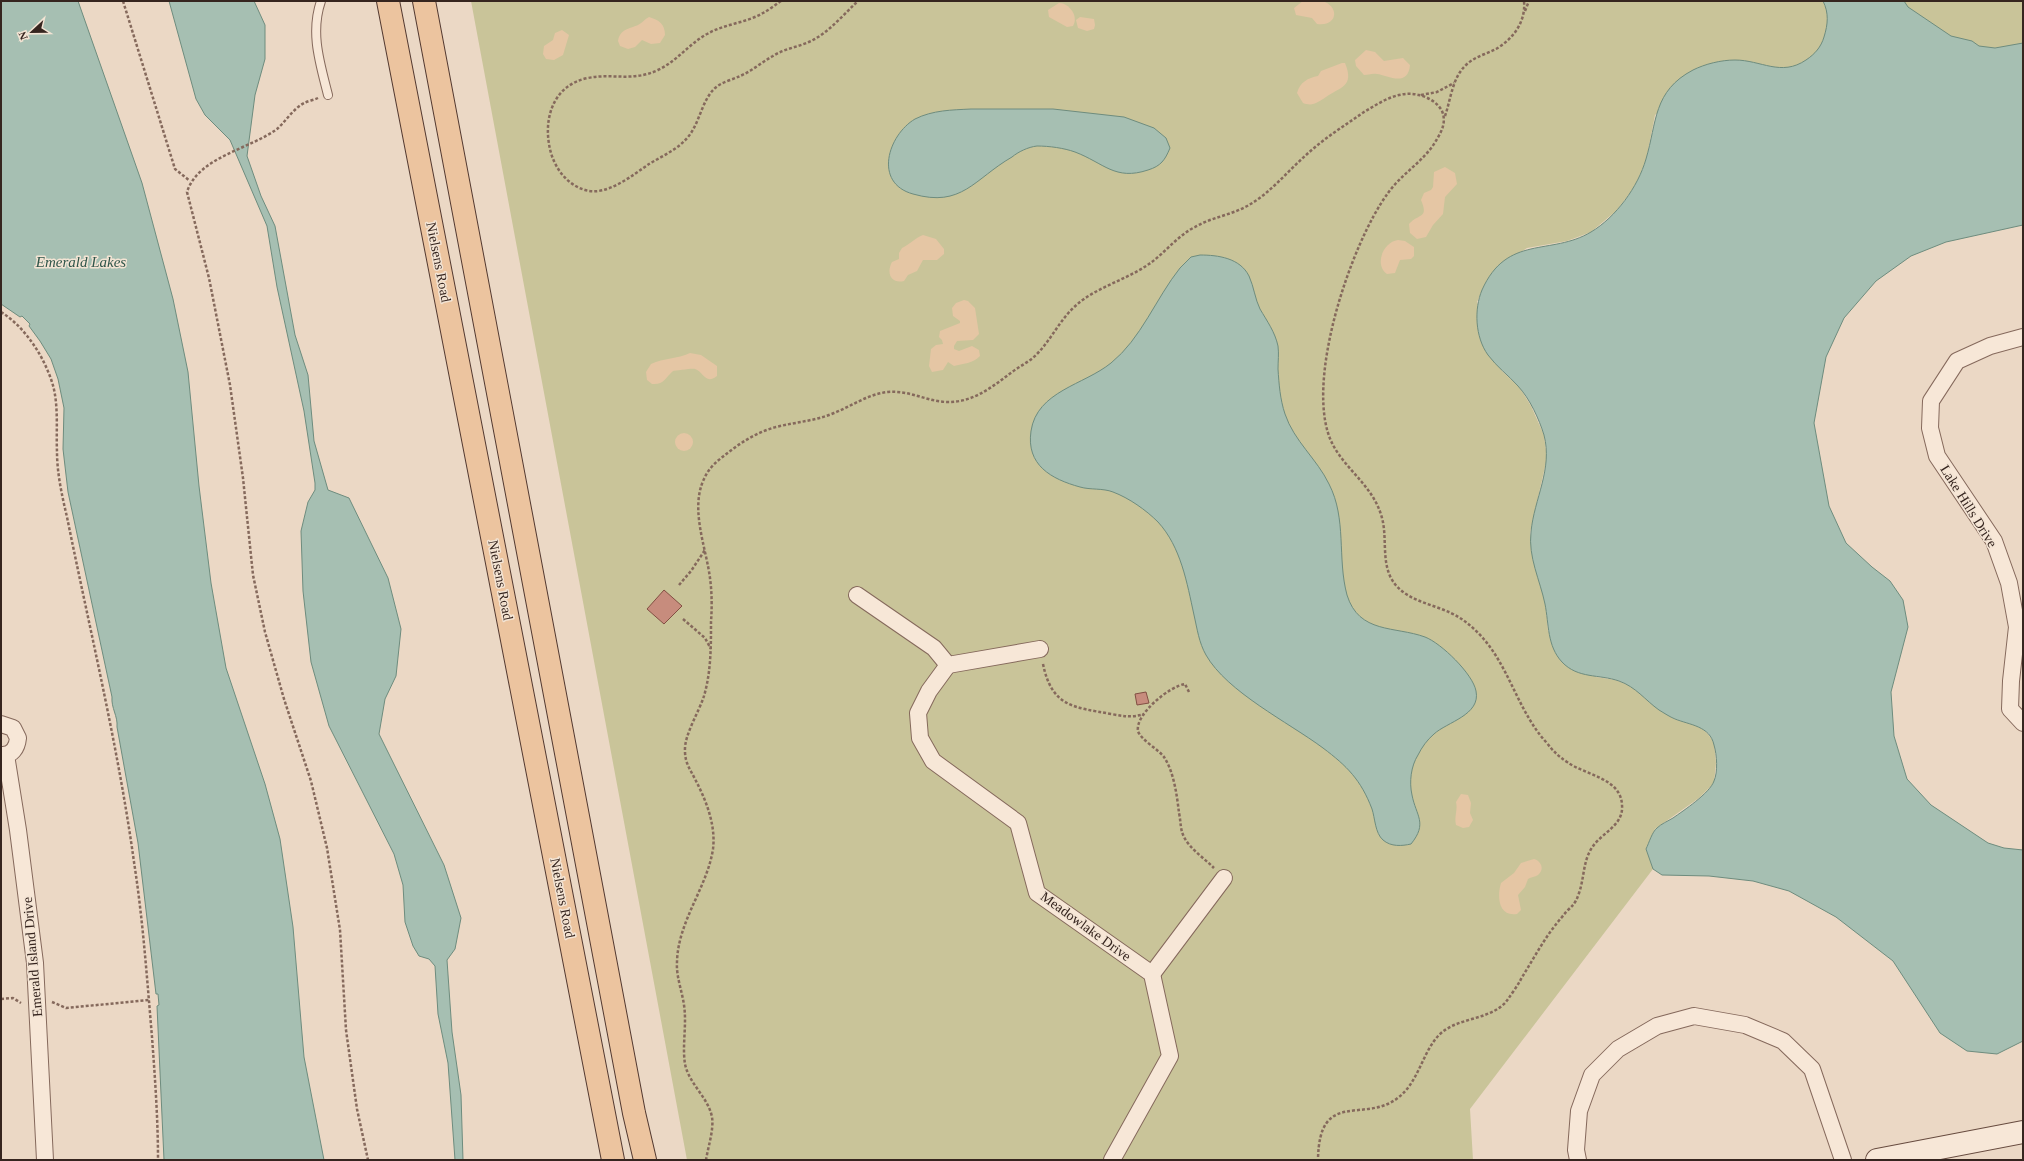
<svg xmlns="http://www.w3.org/2000/svg" width="2024" height="1161" viewBox="0 0 2024 1161" font-family="'Times New Roman',serif">
<style>
.green{fill:#c9c499}
.sand{fill:#e5c6a4}
.water{fill:#a6bfb2;stroke:#6e8c7e}
.building{fill:#c78c7d;stroke:#824f43}
.lines{fill:none;stroke-linecap:round;stroke-linejoin:round}
.lane-casing{stroke:#85695c;stroke-width:10}
.street-casing{stroke:#85695c;stroke-width:18}
.secondary-casing{stroke:#674b3f;stroke-width:24}
.primary-casing{stroke:#533930;stroke-width:24}
.path{stroke:#85695c;stroke-width:2.5;stroke-dasharray:3 2;stroke-linecap:butt}
.lane{stroke:#f7e7d7;stroke-width:8}
.street{stroke:#f7e7d7;stroke-width:16}
.secondary{stroke:#f7e7d7;stroke-width:22}
.primary{stroke:#ecc49f;stroke-width:22}
.labels{text-anchor:middle;stroke-width:3;stroke-linejoin:round;paint-order:stroke}
.street-label{font-size:14px;fill:#36251f;stroke:#f3e4d4}
.water-label{font-size:15px;font-style:italic;fill:#2f554a;stroke:#f3e4d4}
</style>
<rect width="100%" height="100%" fill="#ebd8c5"/>
<path class="green" d="M471,1H2023V43L2014,46L1784,69L1743,61H1720L1655,115L1646,161L1634,188L1616,211L1591,232L1567,241L1527,248L1502,264L1486,282L1477,302L1502,371L1520,388L1531,406L1544,435L1547,458L1530,533L1546,607L1548,631L1596,677L1616,680L1635,688L1657,708L1674,719L1699,726L1707,733L1714,742L1716,763L1714,783L1699,798L1655,829L1646,849L1653,869L1470,1109L1473,1160H687Z"/>
<g class="sand">
<path d="M1303,1C1308,1 1317,0 1322,1C1340,6 1338,27 1317,24L1312,18L1296,15L1294,8Z"/>
<path d="M1059,3C1069,3 1079,16 1073,26L1067,27L1049,17L1048,10Z"/>
<path d="M649,17C659,20 665,24 665,35L660,43L651,44L642,40L635,47L628,49L620,46L618,41C620,29 629,29 638,25C642,23 645,19 649,17Z"/>
<path d="M1080,17L1094,19L1095,25L1094,29L1087,31L1078,28L1076,20Z"/>
<path d="M562,30L569,35L563,55L554,60L546,59L543,54L544,46L553,40L555,33Z"/>
<path d="M1366,50L1375,52L1384,61L1403,58L1410,65C1408,88 1387,75 1377,74C1372,73 1368,75 1364,75L1356,66L1355,60Z"/>
<path d="M1342,63H1345C1355,87 1340,87 1326,97C1318,102 1313,107 1303,103L1297,93C1300,82 1308,78 1318,76L1321,71Z"/>
<path d="M1445,167L1455,173L1457,184L1445,197L1443,214L1433,225L1426,237L1417,239L1410,233L1409,224C1419,213 1429,219 1421,200L1424,193L1431,190L1433,187L1434,172Z"/>
<path d="M923,235L936,239L944,249V254L937,260H923L917,271L908,275L904,281C891,284 886,273 892,262L899,259V253L902,248C910,244 915,238 923,235Z"/>
<path d="M1398,240L1405,241L1414,247V256L1411,259L1400,260L1395,273L1387,274C1374,265 1383,242 1398,240Z"/>
<path d="M964,300L968,301L975,308L979,334L973,340L957,341L954,346V349L959,351L972,346L979,350L980,356C974,363 962,364 954,366L948,362L943,370L932,372L929,366L931,349L936,345L943,344L942,340L939,337L940,331L960,323V321L953,316L952,308L956,303Z"/>
<path d="M690,353L701,355L717,366V376C705,385 704,372 695,369C693,368 675,371 673,371C665,378 664,385 652,384L647,380L646,372L651,364C664,358 677,359 690,353Z"/>
<circle cx="684" cy="442" r="9"/>
<path d="M1461,794L1468,795L1471,803L1470,813L1473,820L1469,827L1463,828L1456,825C1454,816 1458,810 1456,802Z"/>
<path d="M1534,859C1541,861 1545,869 1538,875C1535,877 1531,877 1528,879L1525,887L1518,895L1521,910L1517,914C1498,917 1497,896 1501,883L1514,873L1521,863Z"/>
</g>
<g class="water">
<path d="M1,1H78L142,183L173,299L188,372L199,486L211,583L226,668L265,784L280,839L293,927L304,1057L324,1160H164L157,1006L159,1005L158,994H156L138,843L117,727C118,716 111,708 112,697L68,492L63,449L64,408L58,379L51,359L40,341L29,326L30,324L22,316L20,317L1,304Z"/>
<path d="M169,1H254L265,25V59L255,95L247,156L261,196L275,226L295,335L308,375L314,441L328,490L349,498L388,578L401,629L396,676L385,699L379,734L444,865L461,918L455,949L447,960L452,1032L461,1095L463,1160H455L448,1063L438,1014L435,966L429,959L419,956L413,946L405,922L403,885L394,854L329,726L311,662L303,591L301,531L308,502L315,490V483L304,411L277,287L267,226L230,140L205,115L196,99Z"/>
<path d="M1823,1H1904L1908,7L1951,36L1972,41L1979,46L1995,48L2023,43V225L1946,242L1911,256L1876,281L1844,318L1826,357L1814,423L1829,506L1846,543L1872,567L1890,581L1903,600L1908,627L1891,692L1894,736L1907,779L1931,805L1988,843L2004,848L2023,850V1041L1997,1054L1967,1051L1940,1033L1893,961L1836,917L1789,891L1753,881L1709,876L1662,875L1653,869L1646,849C1649,843 1652,832 1657,828C1661,824 1668,821 1673,818C1683,811 1710,793 1714,781C1718,772 1717,755 1714,745C1710,726 1690,725 1675,719C1670,717 1664,713 1659,710C1645,700 1636,687 1619,681C1599,674 1578,679 1562,662C1547,646 1549,624 1545,604C1540,580 1528,557 1531,532C1534,499 1553,469 1544,435C1539,419 1530,399 1518,386C1508,375 1497,367 1488,355C1475,337 1474,309 1482,290C1507,234 1551,256 1591,232C1616,217 1638,187 1646,159C1657,122 1653,91 1693,70C1705,64 1721,60 1735,60C1761,60 1781,77 1806,60C1815,54 1821,47 1824,37C1828,24 1829,13 1823,1Z"/>
<path d="M971,109H1053L1124,117L1154,128L1166,138L1170,148C1165,160 1161,166 1148,170C1115,181 1104,163 1075,152C1064,148 1049,146 1037,146C1028,147 1018,152 1012,157C974,179 962,208 913,194C873,183 888,135 915,119C933,110 952,110 971,109Z"/>
<path d="M1200,255C1218,255 1240,258 1249,276C1254,287 1255,299 1260,309C1267,321 1275,332 1278,346C1279,354 1278,361 1278,369C1279,384 1280,399 1285,414C1294,441 1317,459 1329,484C1347,519 1337,558 1347,595C1359,634 1395,626 1425,637C1441,643 1473,674 1476,691C1481,715 1447,722 1434,734C1427,740 1422,747 1418,755C1411,766 1409,782 1412,795C1416,816 1428,823 1411,844C1402,846 1391,847 1383,840C1375,833 1375,818 1372,809C1361,780 1347,766 1323,748C1288,722 1227,692 1206,655C1199,643 1197,628 1194,615C1187,583 1181,547 1158,522C1146,510 1129,498 1113,492C1103,488 1090,490 1080,487C1051,479 1026,465 1031,431C1037,391 1084,385 1111,363C1141,339 1156,298 1180,268L1191,257Z"/>
</g>
<g class="building">
<path d="M664,590L682,606L664,624L647,609Z"/>
<path d="M1146,692L1149,703L1137,705L1135,694Z"/>
</g>
<g class="lines">
<g class="lane-casing">
<path id="lane" d="M321,1C310,33 320,63 328,95"/>
</g>
<g class="street-casing">
<g id="street">
<path d="M2023,337L1990,346L1957,361L1931,401L1930,428L1937,456L1994,541L2009,583L2017,627L2011,681L2010,709L2023,723"/>
<path d="M857,595L934,648L948,665L1040,649"/>
<path d="M948,665L929,691L918,713L920,738L933,761L1018,823L1037,893L1152,974L1170,1056L1112,1160"/>
<path d="M1,724L13,728L18,738C17,748 12,756 1,755"/>
<path d="M6,755L18,830L35,963L45,1160"/>
<path d="M1152,974L1224,878"/>
<path d="M1578,1160L1576,1150L1579,1111L1592,1075L1618,1049L1657,1026L1694,1016L1745,1025L1783,1041L1812,1069L1843,1160"/>
</g>
</g>
<g class="secondary-casing">
<path id="secondary" d="M1877,1160L2023,1132"/>
</g>
<g class="primary-casing">
<g id="primary">
<path d="M388,1L613,1160"/>
<path d="M424,1L634,1113L645,1160"/>
</g>
</g>
<g class="path">
<path d="M123,1L175,169L190,181"/>
<path d="M781,1C775,5 769,10 763,13C746,23 724,24 707,34C689,44 677,61 658,70C633,82 613,73 588,78C552,85 542,121 551,153C556,170 568,185 585,190C606,197 633,175 649,164C664,155 681,148 691,133C700,119 703,100 714,89C721,82 732,80 740,76C752,71 762,62 773,56C785,48 800,47 813,40C830,31 844,14 858,1"/>
<path d="M1525,11L1529,1"/>
<path d="M1421,95L1437,92L1454,83"/>
<path d="M318,98C314,100 308,101 304,103C293,109 286,121 277,129C250,149 198,157 187,192L209,278L230,385L243,478L253,575L265,632L284,699L311,781L327,848L340,930L346,1030L357,1109L368,1160"/>
<path d="M1445,116C1451,99 1452,78 1466,65C1474,57 1486,54 1496,49C1513,39 1526,22 1524,1"/>
<path d="M1,312C25,327 43,355 52,382C59,404 56,429 57,452C57,473 62,496 67,517C90,631 118,746 134,862C143,920 147,979 152,1037C155,1078 158,1119 158,1160"/>
<path d="M679,585L691,571L705,550"/>
<path d="M683,619L705,638L711,649"/>
<path d="M1043,664C1052,707 1073,707 1111,714C1123,716 1132,718 1144,714"/>
<path d="M1189,692L1185,684C1170,686 1135,714 1138,731C1140,739 1159,750 1164,757C1174,772 1177,796 1179,813C1181,822 1180,829 1184,837C1190,849 1204,858 1214,868"/>
<path d="M1,999L13,998L21,1003"/>
<path d="M52,1002L66,1008L149,1000"/>
<path d="M706,1160C708,1147 714,1130 712,1117C708,1097 689,1084 685,1064C682,1045 687,1025 684,1005C682,991 676,976 677,962C678,921 707,888 713,849C716,825 706,800 695,779C690,769 685,763 685,751C684,735 699,712 704,696C711,672 711,647 711,622C712,608 712,593 710,578C706,547 689,507 705,477C709,468 717,461 725,455C740,443 757,432 776,427C796,422 815,421 834,413C852,406 868,394 888,392C909,390 926,401 946,402C973,403 992,387 1012,372C1020,366 1029,362 1036,355C1054,337 1061,315 1084,299C1104,285 1129,278 1149,264C1165,253 1177,236 1195,227C1212,217 1232,215 1249,205C1270,193 1287,172 1305,156C1323,139 1344,126 1364,112C1381,102 1398,90 1419,95C1428,97 1438,103 1442,111C1446,121 1443,129 1437,139C1425,161 1402,173 1388,193C1351,243 1302,387 1333,445C1347,471 1374,487 1382,518C1387,536 1382,558 1390,576C1401,600 1430,603 1451,613C1461,618 1468,623 1475,630C1508,660 1516,709 1546,742C1554,752 1557,755 1567,762C1585,775 1621,778 1622,805C1624,827 1599,833 1590,851C1583,864 1584,879 1579,893C1574,908 1571,905 1562,917C1546,935 1534,958 1521,979C1520,982 1507,1001 1505,1003C1487,1021 1457,1017 1439,1035C1422,1053 1419,1081 1399,1097C1365,1125 1319,1087 1318,1160"/>
</g>
<use href="#lane" class="lane"/>
<use href="#street" class="street"/>
<use href="#secondary" class="secondary"/>
<use href="#primary" class="primary"/>
</g>
<g class="labels">
<g class="street-label">
<text transform="translate(439 262) rotate(79)" y="5">Nielsens Road</text>
<text transform="translate(1969 506) rotate(58)" y="5">Lake Hills Drive</text>
<text transform="translate(501 580) rotate(79)" y="5">Nielsens Road</text>
<text transform="translate(563 898) rotate(79)" y="5">Nielsens Road</text>
<text transform="translate(1086 926) rotate(36)" y="5">Meadowlake Drive</text>
<text transform="translate(32 957) rotate(-95)" y="5">Emerald Island Drive</text>
</g>
<g class="water-label">
<text x="81" y="267">Emerald Lakes</text>
</g>
</g>
<rect width="2024" height="1161" fill="none" stroke="#36251f" stroke-width="4"/>
<g transform="translate(32 32) rotate(248)" stroke="#f3e4d4" stroke-width="3" paint-order="stroke">
<path d="M0-3L7 15L0 10L-7 15Z" fill="#36251f"/>
<text y="-6" font-size="11" font-weight="bold" text-anchor="middle" fill="#36251f">N</text>
</g>
</svg>
